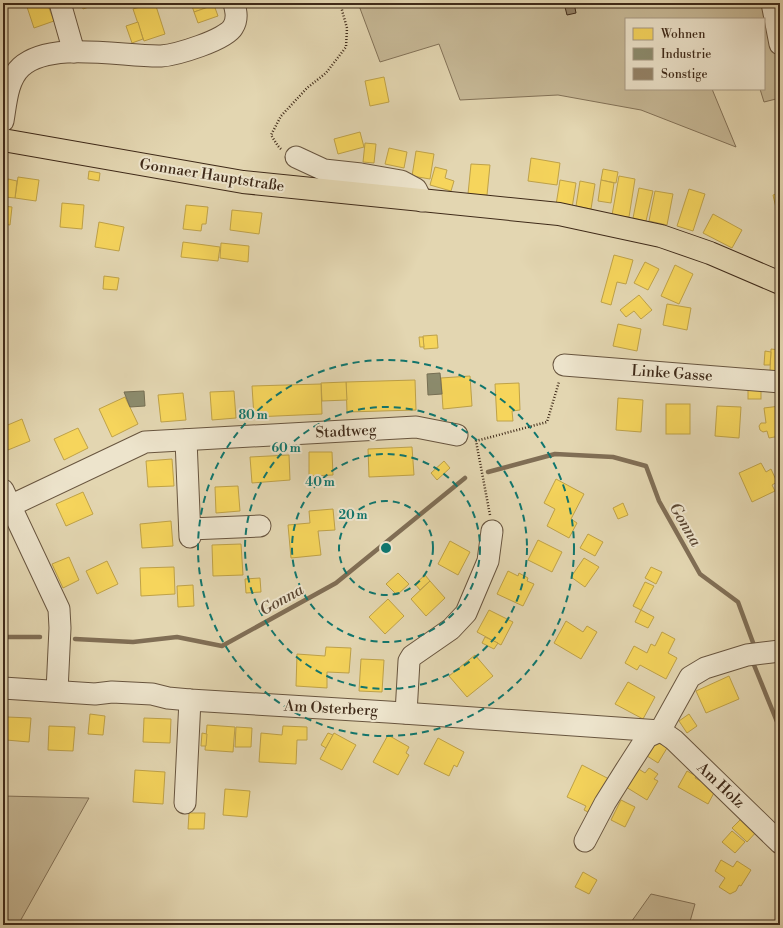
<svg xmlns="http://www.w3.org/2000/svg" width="783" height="928" viewBox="0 0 783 928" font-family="'Libre Bodoni',serif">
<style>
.green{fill:#c7b997;stroke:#837258}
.homes{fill:#f6d55c;stroke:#bfa248}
.industry{fill:#8c8c6e;stroke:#756f54}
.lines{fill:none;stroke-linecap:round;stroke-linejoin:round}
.stream{stroke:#806e55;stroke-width:4.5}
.building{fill:#948368;stroke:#3f2a19}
.minor-casing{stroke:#68553f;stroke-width:23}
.major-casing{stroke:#3f2a19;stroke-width:24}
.path{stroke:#3f2a19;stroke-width:2.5;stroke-dasharray:1 2;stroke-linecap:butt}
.minor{stroke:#ede4cc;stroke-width:21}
.major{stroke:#e3d6b1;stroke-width:22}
.ring{fill:none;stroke:#0f766e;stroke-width:2;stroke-dasharray:7 5}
.labels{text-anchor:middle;stroke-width:4;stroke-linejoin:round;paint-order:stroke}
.street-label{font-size:15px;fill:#3f2a19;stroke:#ede4cc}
.water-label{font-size:16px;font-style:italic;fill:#5a4632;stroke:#ede4cc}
.centre{fill:#0f766e;stroke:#ede4cc;stroke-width:2}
.ring-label{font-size:12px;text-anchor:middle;font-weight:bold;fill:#0f766e;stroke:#ede4cc;stroke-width:4;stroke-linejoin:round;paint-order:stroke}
</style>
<rect width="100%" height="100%" fill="#e3d6b1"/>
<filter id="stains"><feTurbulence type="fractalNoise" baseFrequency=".005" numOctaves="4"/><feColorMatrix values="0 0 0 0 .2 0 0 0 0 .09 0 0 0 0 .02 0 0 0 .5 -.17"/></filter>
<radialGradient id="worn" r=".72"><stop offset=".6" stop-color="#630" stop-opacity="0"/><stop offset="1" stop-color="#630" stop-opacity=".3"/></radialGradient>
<g class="green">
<path d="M358,3H766L780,70V98L764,102L760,89H764V19H626V89H712L736,147L641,110L558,95L460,100L439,44L380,62Z"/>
<path d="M3,796L89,798L18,925H3Z"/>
<path d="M651,894L695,904L689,925H629Z"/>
</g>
<g class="homes">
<path d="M28,3H47L54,21L34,28L26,4Z"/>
<path d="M81,3H100L83,9Z"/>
<path d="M153,3H155L165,34L144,41L133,9Z"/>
<path d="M191,3H221L194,12Z"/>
<path d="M214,5L218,16L198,23L194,12Z"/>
<path d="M138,22L143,39L132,43L126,26Z"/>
<path d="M384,77L389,102L370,106L365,81Z"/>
<path d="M360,132L364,147L338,154L334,139Z"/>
<path d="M365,143L376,144L374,163L363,162Z"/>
<path d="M389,148L407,152L404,168L385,164Z"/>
<path d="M416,151L434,154L430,179L412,176Z"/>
<path d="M531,158L560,163L557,185L528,181Z"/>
<path d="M471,164L490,165L487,195L468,194Z"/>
<path d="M435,167L447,170L445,178L454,181L451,191L430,185Z"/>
<path d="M603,169L618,172L616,183L601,180Z"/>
<path d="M89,171L100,173L99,181L88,179Z"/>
<path d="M619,176L635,179L629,217L612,215Z"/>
<path d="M18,177L39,180L36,201L15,198Z"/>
<path d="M8,179L17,181L15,198L5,197Z"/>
<path d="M560,180L576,183L572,208L556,205Z"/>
<path d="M601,180L614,183L611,203L598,201Z"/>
<path d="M580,181L595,184L591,209L576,206Z"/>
<path d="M639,188L653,191L646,221L633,218Z"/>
<path d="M689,189L705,194L693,231L677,226Z"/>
<path d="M655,191L673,194L667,225L649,221Z"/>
<path d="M780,193V207L776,208L773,195Z"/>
<path d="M62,203L84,205L82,229L60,227Z"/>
<path d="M186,205L208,207L206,224H202L201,231L183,229Z"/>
<path d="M3,206L12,207L10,225L3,224Z"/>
<path d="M232,210L262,213L259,234L230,230Z"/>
<path d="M713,214L742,230L732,248L703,233Z"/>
<path d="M99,222L124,227L119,251L95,247Z"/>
<path d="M183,242L220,247L218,261L181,257Z"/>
<path d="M221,243L249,246L248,262L220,258Z"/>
<path d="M614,255L633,260L626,284L617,282L611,305L601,302Z"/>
<path d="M645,262L659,269L648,290L634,283Z"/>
<path d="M675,265L693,274L679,304L661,296Z"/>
<path d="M104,276L119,278L117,290L103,289Z"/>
<path d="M639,295L652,310L641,319L634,311L626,317L620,310Z"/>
<path d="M667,304L691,308L687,330L663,325Z"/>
<path d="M618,324L641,329L637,351L613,346Z"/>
<path d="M437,335L438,348L424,349L423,336Z"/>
<path d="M419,337H423L424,347H420Z"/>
<path d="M771,349L780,350V372L770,371Z"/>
<path d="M765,351L771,352L770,365H764Z"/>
<path d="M470,376L472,406L443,409L441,378Z"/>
<path d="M415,380L416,410L347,412L346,382Z"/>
<path d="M346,382L347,400L322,401L321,383Z"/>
<path d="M519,383L520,410L512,411L513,421H497L495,384Z"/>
<path d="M321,384L322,414L254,417L252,386Z"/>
<rect x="748" y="386" width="13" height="13"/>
<path d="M234,391L236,418L212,420L210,392Z"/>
<path d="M183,393L186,420L161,422L158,395Z"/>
<path d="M125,397L138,424L112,437L99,409Z"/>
<path d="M618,398L643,400L641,432L616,430Z"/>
<rect x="666" y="404" width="24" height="30"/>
<path d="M717,406L741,407L739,438L715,436Z"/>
<path d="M780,406V436L769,438L767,431L763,432L760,430L759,426L761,423H766L764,408Z"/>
<path d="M22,419L30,441L8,450L3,437V427Z"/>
<path d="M78,428L88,448L64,460L54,439Z"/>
<path d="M412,447L414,475L369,477L368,449Z"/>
<path d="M309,452H332L333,475L309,476Z"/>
<path d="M289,455L290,480L252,483L250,457Z"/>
<path d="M172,459L174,486L148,487L146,461Z"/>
<path d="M444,461L450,468L437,480L431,473Z"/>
<path d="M761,463L766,472L771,469L777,482L772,485L775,491L752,502L739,473Z"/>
<path d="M556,479L584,494L571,519L577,523L569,538L547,526L555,509L544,503Z"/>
<path d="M238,486L240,511L216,513L215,487Z"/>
<path d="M83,492L93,514L66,526L56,504Z"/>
<path d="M623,503L628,515L618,519L613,508Z"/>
<path d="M333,509L335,530L318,531L321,555L291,558L288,525L310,523L309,511Z"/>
<path d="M171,521L173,546L142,548L140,524Z"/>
<path d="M588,534L603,542L595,556L580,548Z"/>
<path d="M538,540L562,552L552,572L528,560Z"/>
<path d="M450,541L470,552L458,575L438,564Z"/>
<path d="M241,544L243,575L213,576L212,545Z"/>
<path d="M69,557L79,580L63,588L52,564Z"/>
<path d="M584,558L599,567L585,587L571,577Z"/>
<path d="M107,561L118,584L97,594L86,571Z"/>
<path d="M174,567L175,594L141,596L140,568Z"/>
<path d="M651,567L662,572L656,584L645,578Z"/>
<path d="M508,571L518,576L519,573L528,578L527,581L534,584L523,606L497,594Z"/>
<path d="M398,573L409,584L397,595L386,584Z"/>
<path d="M425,575L430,581L420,590L415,584Z"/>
<path d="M260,578L261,592L246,593L245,579Z"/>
<path d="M430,581L445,598L426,616L411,599Z"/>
<path d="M645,582L654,586L641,610L633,606Z"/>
<path d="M193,585L194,606L178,607L177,586Z"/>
<path d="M388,599L404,616L385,634L369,617Z"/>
<path d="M489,610L513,622L501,645L477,632Z"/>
<path d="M641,610L654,617L648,628L635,622Z"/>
<path d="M566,621L583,632L587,626L597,632L581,659L554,643Z"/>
<path d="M662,632L675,639L668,653L677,658L666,679L640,665L637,670L625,663L634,646L647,653L651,644L655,646Z"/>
<path d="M485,637L498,643L494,649L482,643Z"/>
<path d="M326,647L351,648L349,673L327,672V688L296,686L297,654L325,656Z"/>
<path d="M475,655L493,676L467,697L449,676Z"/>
<path d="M361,659L384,660L382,692L359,691Z"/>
<path d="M729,676L739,699L706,713L696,691Z"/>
<path d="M628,682L655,697L643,719L615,704Z"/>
<path d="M90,714L105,716L103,735L88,734Z"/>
<path d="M689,714L697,726L687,733L679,721Z"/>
<path d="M7,717L31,718L29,742L6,740Z"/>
<path d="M144,718L171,719L170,743L143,742Z"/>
<path d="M207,725L235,727L233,752L205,750Z"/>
<path d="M49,726L75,727L73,751L48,750Z"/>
<path d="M283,726L307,727V740H297L296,764L259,762L261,733L282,735Z"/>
<path d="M236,727L252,728L251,747H235Z"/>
<path d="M202,733L207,734L206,746H201Z"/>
<path d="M328,733L333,735L326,748L321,745Z"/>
<path d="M334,733L356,745L342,770L320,759Z"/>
<path d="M388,735L409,747L406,753L409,755L398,775L373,762Z"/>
<path d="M438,738L464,752L457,767L454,765L449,776L424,764Z"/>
<path d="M654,739L667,748L658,763L644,754Z"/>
<path d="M582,765L609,779L592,814L584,810L586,806L567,797Z"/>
<path d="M637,768L645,773L649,768L658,774L654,779L658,781L647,800L626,787Z"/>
<path d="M135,770L165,772L163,804L133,802Z"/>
<path d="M687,771L696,776L695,778L716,789L708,804L678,787Z"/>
<path d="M225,789L250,791L247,817L223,815Z"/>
<path d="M621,800L635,807L625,827L611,820Z"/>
<path d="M189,813H205L204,829H188Z"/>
<path d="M745,815L759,829L747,842L732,828Z"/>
<path d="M732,831L745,842L735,853L722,842Z"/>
<path d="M721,860L733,867L737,861L751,870L741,886L739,885L736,891L730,894L719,887L725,878L715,871Z"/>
<path d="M583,872L597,880L589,894L575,887Z"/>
<path d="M780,906V915L776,909Z"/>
</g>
<g class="industry">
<path d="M440,373L442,394L428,395L427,374Z"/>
<path d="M144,391L145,406L130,407L124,392Z"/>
</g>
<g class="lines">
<g class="stream">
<path d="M488,472L555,454L613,457L646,466L659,501L700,574L738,602L755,648"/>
<path d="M3,637H40"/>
<path d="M75,639L133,642L177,637L222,646L336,583L465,478"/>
<path d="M755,659L754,665L780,729"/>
</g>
</g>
<path class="building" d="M564,3H574L576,13L567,15Z"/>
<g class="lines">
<g class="minor-casing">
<g id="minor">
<path d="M60,3L74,52"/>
<path d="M772,3L780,44"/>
<path d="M3,121C6,104 7,80 21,67C51,40 123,57 161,56C176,55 226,40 233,27C238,19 236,11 234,3"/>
<path d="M296,157L324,170L361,174L401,181L416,189L422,201"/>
<path d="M564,365L780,382"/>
<path d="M186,440L190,537"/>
<path d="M3,490L59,609L60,628L57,691"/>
<path d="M10,506L145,442L416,427L457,435"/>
<path d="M190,529L260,526"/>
<path d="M3,688L95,694L112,692L152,694L168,698L190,700L388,712L660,731L667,735L674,740L780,843"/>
<path d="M406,713L409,661L412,656L451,629L466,613L488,561L492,531"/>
<path d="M185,803L190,700"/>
<path d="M585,841L605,803L627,768L647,737L660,731L690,677L705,668L747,655L780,651"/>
</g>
</g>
<g class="major-casing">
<path id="major" d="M3,140L243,182L559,214L661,236L710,253L780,283"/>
</g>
<g class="path">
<path d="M281,149L278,146L271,135L281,116L307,88L326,73L346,47L347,28L340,3"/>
<path d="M490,515L476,441L547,422L559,382"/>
</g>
<use href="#minor" class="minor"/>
<use href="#major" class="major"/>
</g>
<g class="ring">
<circle cx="386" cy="548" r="47"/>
<circle cx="386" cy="548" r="94"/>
<circle cx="386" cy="548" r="141"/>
<circle cx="386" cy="548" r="188"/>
</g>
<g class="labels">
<g class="street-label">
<text transform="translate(212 175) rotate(9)" y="5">Gonnaer Hauptstraße</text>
<text transform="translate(672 373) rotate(4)" y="5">Linke Gasse</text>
<text transform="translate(346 431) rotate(-3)" y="5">Stadtweg</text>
<text transform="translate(331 708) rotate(3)" y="5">Am Osterberg</text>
<text transform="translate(721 785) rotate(43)" y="5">Am Holz</text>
</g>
<g class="water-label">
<text transform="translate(686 524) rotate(60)" y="6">Gonna</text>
<text transform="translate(281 599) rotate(-29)" y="6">Gonna</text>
</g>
</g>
<circle cx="386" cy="548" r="6" class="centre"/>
<g class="ring-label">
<text x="253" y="419">80 m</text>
<text x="286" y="452">60 m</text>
<text x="320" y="486">40 m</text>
<text x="353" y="519">20 m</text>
</g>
<rect width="783" height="928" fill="none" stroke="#e3d6b1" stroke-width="16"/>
<rect x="4" y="4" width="775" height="920" fill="none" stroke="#3f2a19" stroke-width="2"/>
<rect x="8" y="8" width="767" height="912" fill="none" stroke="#3f2a19"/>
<rect x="625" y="18" width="140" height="72" fill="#ede4cc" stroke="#a79a84"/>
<rect x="633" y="28" width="20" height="12" fill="#f6d55c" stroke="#a79a84"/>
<text x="661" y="38" font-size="12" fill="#3f2a19">Wohnen</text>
<rect x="633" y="48" width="20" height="12" fill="#8c8c6e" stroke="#a79a84"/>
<text x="661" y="58" font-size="12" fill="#3f2a19">Industrie</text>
<rect x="633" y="68" width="20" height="12" fill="#948368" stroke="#a79a84"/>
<text x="661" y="78" font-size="12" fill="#3f2a19">Sonstige</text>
<rect width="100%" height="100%" filter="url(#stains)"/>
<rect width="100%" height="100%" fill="url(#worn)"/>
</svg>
